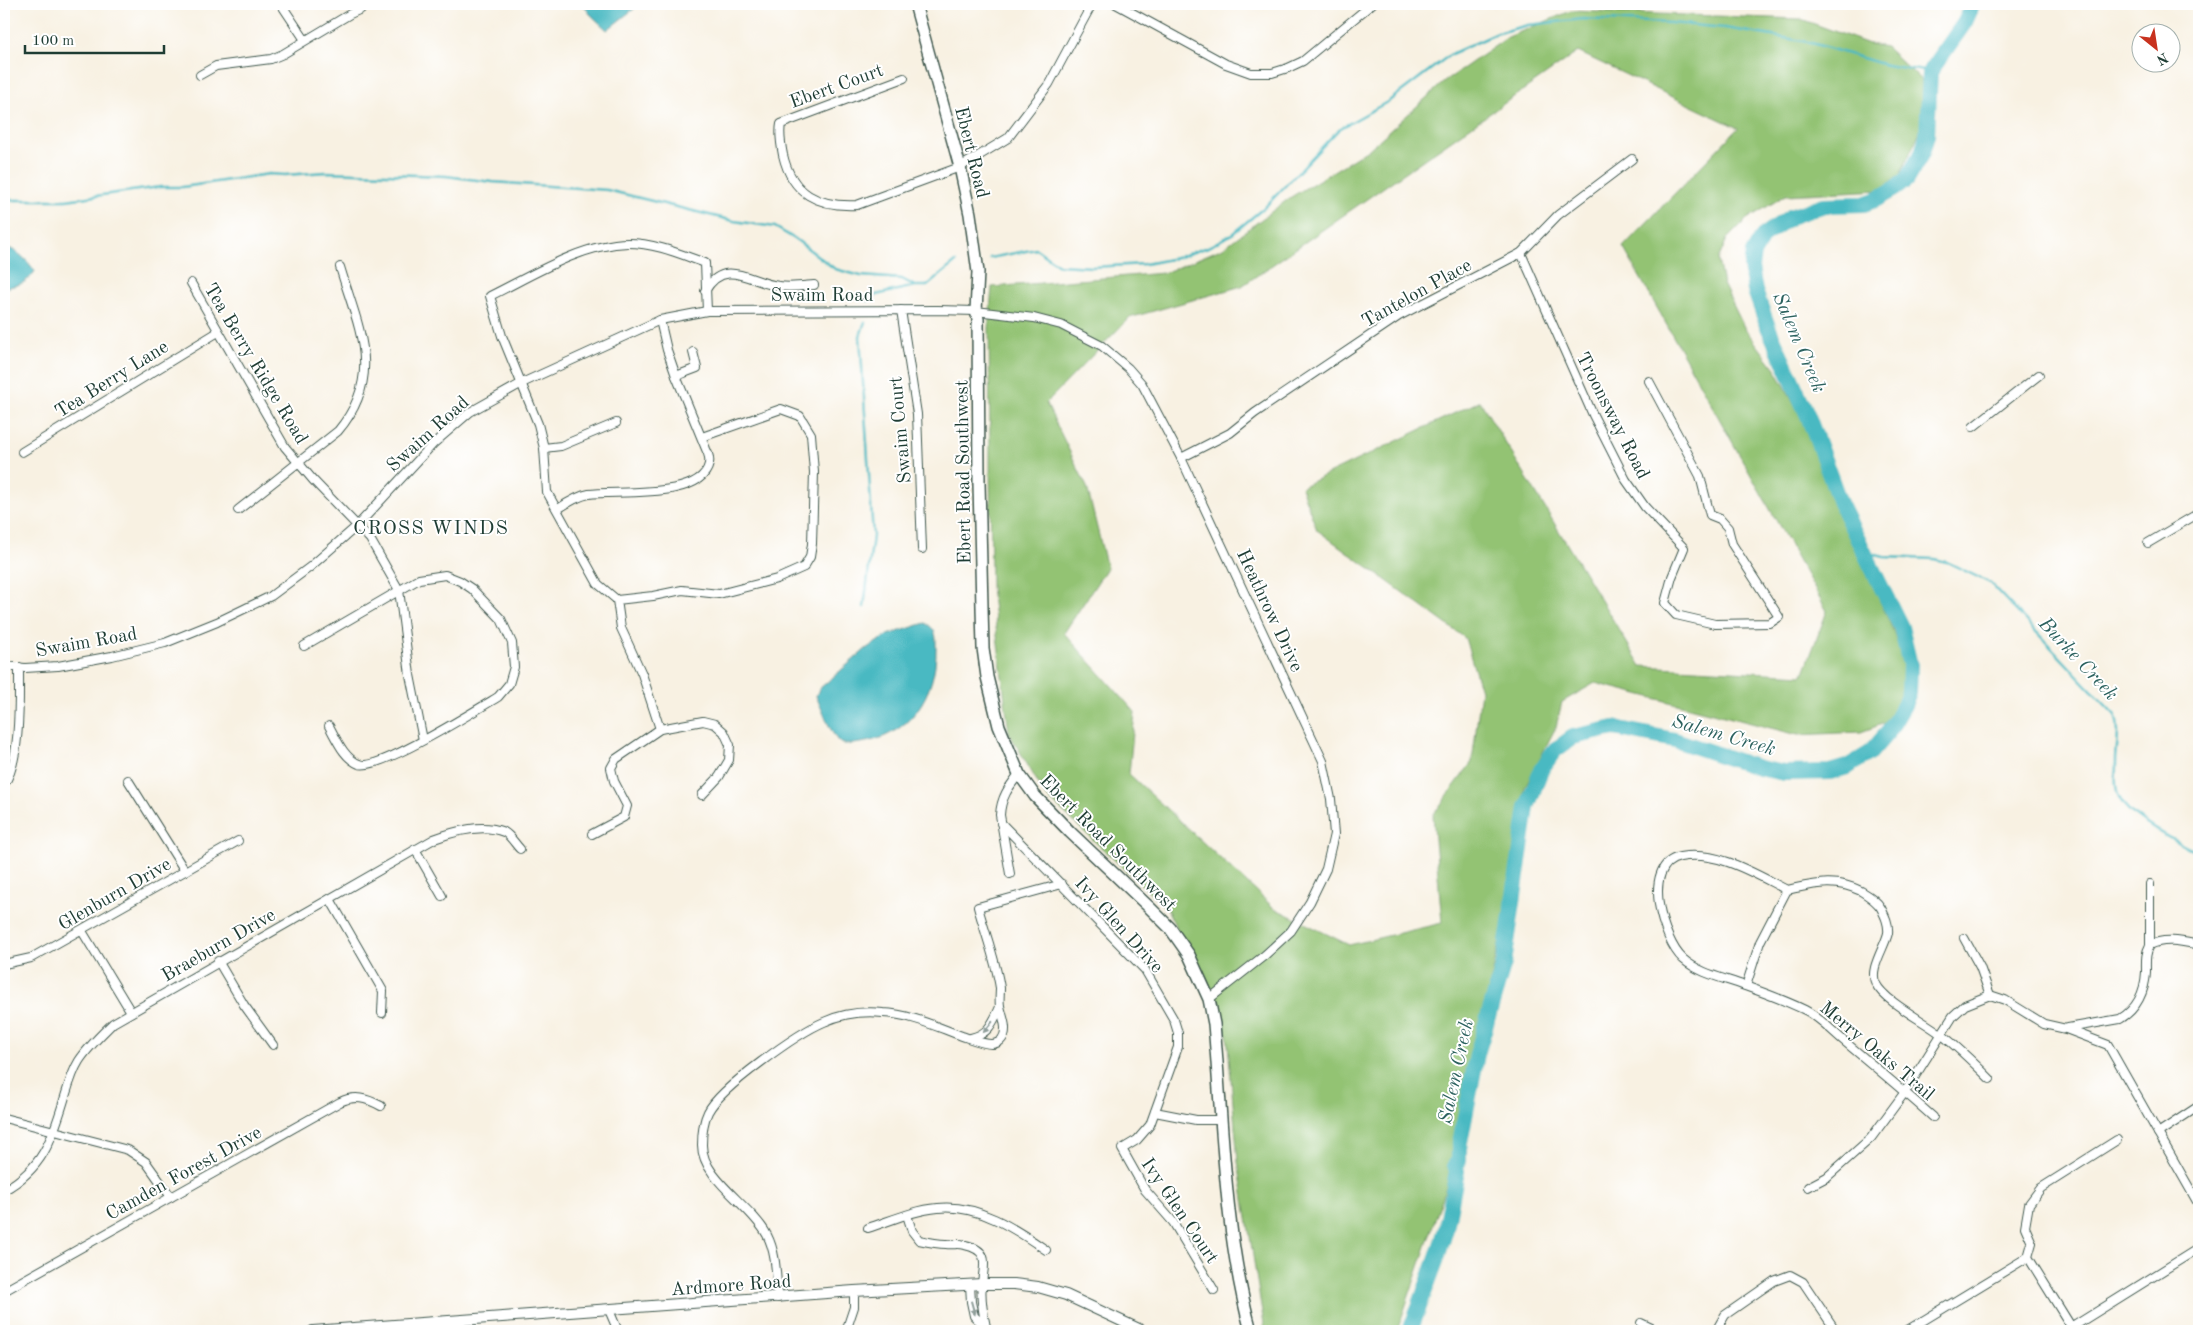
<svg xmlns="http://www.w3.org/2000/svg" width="2203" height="1335" viewBox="0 0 2203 1335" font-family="'Old Standard TT',serif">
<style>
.green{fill:#93c373;stroke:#598054;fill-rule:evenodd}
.water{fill:#4ab9c2;stroke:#347b7b}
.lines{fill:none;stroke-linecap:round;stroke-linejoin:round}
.stream{stroke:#4ab9c2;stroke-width:2.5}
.river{stroke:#4ab9c2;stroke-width:16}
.minor-casing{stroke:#40584e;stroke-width:10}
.tertiary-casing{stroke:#40584e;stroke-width:12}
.secondary-casing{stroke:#40584e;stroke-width:14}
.minor{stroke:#fff;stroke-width:8}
.tertiary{stroke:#fff;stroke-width:10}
.secondary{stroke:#fff;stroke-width:11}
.oneway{fill:#8f9e9a}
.labels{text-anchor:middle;stroke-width:4;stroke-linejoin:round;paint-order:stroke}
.street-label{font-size:19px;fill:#1f3d34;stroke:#fff}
.water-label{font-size:20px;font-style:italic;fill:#2c625f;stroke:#fff}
.neighbourhood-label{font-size:20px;letter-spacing:1px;fill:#1f3d34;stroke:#fff}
</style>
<rect width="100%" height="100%" fill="#fff"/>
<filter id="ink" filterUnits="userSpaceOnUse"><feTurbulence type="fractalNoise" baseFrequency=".02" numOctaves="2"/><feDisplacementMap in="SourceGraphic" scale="10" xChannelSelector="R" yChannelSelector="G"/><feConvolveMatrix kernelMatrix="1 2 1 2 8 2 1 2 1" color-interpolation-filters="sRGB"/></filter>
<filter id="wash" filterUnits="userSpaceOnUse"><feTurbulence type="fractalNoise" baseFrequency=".0096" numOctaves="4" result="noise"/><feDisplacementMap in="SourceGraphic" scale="20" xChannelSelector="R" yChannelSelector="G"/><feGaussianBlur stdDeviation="1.12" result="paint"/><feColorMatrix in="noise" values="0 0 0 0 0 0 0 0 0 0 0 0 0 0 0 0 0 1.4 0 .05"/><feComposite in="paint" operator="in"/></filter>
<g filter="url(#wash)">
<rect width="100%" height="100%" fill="#f8f1e2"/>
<path class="green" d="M1571,11L1801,19L1869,44L1886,47L1922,81L1921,129L1900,175L1880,190L1786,195L1747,219L1727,239L1718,260L1723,284L1745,329L1774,367L1802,417L1833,496L1893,630L1905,666L1902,696L1885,723L1861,732L1798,735L1595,683L1562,702L1556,727L1525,787L1513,852L1507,907L1447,1185L1397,1331H1265L1238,1162L1227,1033L1167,909L1045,795L1009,733L991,587L989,321L992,287L1164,273L1223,248L1291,197L1368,150L1444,82L1508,37ZM1578,52L1738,128L1623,247L1827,611L1803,675L1641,666L1480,401L1301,487L1317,530L1465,638L1481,691L1472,762L1433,815L1442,923L1349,945L1274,908L1129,774L1135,712L1064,633L1107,568L1087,487L1046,403L1129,318L1242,286Z"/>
<g class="water">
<path d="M583,4H634L635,8L607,30L590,14Z"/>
<path d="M4,246C18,251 26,259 35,271C27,284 18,285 4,288Z"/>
<path d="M925,623C937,629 936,636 936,648C937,695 909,737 860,743C853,744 844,746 838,741C831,733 821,707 816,696L819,689L867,648L888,635Z"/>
</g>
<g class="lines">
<g class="stream">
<path d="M4,200H66L160,187H183L269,174L285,175L326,172L446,176L492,182L607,190L734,221L775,227L798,241L835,269L861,276L902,279L915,286"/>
<path d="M990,258L1036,249L1059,265L1092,267L1145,264L1176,258L1208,247L1232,234L1266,206L1339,129L1389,101L1451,54L1498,33L1528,25L1583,19L1671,23L1725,28L1808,42L1886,65L1930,72"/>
<path d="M868,301L876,295L915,286H927L956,262"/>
<path d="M1864,552L1884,557L1934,559L1947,562L1990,583L2115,715C2121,730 2116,746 2116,761C2116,772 2114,789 2120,799C2130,819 2178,843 2199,853"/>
<path d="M864,607L873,536L860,336L865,322"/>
</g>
<path class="river" d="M1410,1331L1437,1258L1446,1229L1457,1171L1455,1165L1459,1161V1148L1477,1054L1504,963L1527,807L1541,770L1554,751L1573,737L1614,728L1675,740L1759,768L1784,773L1830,772L1847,767L1870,753L1889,731L1904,705L1909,692L1910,665L1901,627L1840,503L1808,416L1768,327L1755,291L1751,267L1753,253L1763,236L1790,217L1824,205L1864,204L1875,200L1896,188L1906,180L1922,153L1927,135L1930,72L1965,22L1973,4"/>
</g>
</g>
<g filter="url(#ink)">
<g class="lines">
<g class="minor-casing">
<g id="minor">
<path d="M281,4L305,40"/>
<path d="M1116,4L1226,64L1251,73H1272L1288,68L1303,61L1372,4"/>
<path d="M200,75L216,66L271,59L283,54L350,14L361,9"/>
<path d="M904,78L781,124C779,134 781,145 783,155C792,194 818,207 857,205L960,167L1008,138L1049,84L1092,4"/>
<path d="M1521,253L1593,415L1626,480L1645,507L1684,548L1672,577L1665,603L1676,615L1715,624L1770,623L1779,617L1732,544L1728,528L1720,519L1710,515L1700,476L1649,381"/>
<path d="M191,283L285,447L313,480L370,539L399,590L410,675L423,740"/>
<path d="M705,291C726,256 752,284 779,286C790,288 803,286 814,285"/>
<path d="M901,310L917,414L922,549"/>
<path d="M676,376L697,368L693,352"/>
<path d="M1973,427L2039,375"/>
<path d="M702,437L781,409L800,416L811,434L814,472L812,544L810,557L804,567L777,579L719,594L682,590L653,596L617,600L598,584L547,492L544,448L538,424L502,336L490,296C531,276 581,244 628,243C655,243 680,254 705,263L707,311"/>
<path d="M544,448L561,446L616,423"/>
<path d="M22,452L218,332"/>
<path d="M1181,458L1230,433L1255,413L1399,316L1521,253L1558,215L1632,159"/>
<path d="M558,509C567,503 578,496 589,494C616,490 701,500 709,464C710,459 708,453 706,449L676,376L667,350L660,320"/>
<path d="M238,510L338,431C385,375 358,328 340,267"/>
<path d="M2148,543L2199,513"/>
<path d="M617,600L621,628L642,674L660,729"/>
<path d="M304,646L419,579L445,575L460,581L472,589L501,619L512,643L514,667L509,684L498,697C478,709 377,772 359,764C344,758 337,740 329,726"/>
<path d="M4,666L25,668L58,666L112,656L165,643L217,622L271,596L310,567L357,526L433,444L470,412L522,383L660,320L707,311L938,310L976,311L1034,318L1061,325L1102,346L1128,368L1142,384L1181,458L1323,761L1331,799L1334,834L1326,869L1310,902L1291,931L1265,955L1209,999"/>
<path d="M128,780L185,871"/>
<path d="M4,784C21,762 19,696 19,667"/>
<path d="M1001,823L1145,970L1174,1020L1178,1033V1047L1150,1125L1137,1140L1122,1149L1145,1190L1173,1222L1214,1290"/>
<path d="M592,834L624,817L627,806L614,781L611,768L616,759L660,729L703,721L715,724L724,732L730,745L729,760L719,777L702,795"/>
<path d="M415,849L442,896"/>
<path d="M1010,874L1000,815C1001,797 1009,787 1019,774"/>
<path d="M1787,890C1755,874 1718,850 1680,857C1640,865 1663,941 1683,959C1700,974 1724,978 1745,986C1765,993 1786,1001 1805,1010C1819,1017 1832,1031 1844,1041C1874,1066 1904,1091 1933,1117"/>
<path d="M330,899L383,991L382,1013"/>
<path d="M82,931L131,1012"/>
<path d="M1964,938L1980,967L1990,995"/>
<path d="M2150,945C2165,937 2184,942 2199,945"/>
<path d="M218,961L244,1005L273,1045"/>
<path d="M4,964L31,958L238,841"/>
<path d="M1746,986L1760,942L1787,890C1815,884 1834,878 1861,891C1869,896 1876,900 1881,908C1885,916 1889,924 1888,933C1885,947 1868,970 1876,984C1885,1002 1926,1022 1942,1035C1959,1048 1975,1064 1990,1079"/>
<path d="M2068,1028L2120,1019C2137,1009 2145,991 2146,972C2146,961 2145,954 2150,945V884"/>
<path d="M971,1038C989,1034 993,1022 1000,1007"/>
<path d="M1155,1112L1196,1120H1222"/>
<path d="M4,1118L128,1150L146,1162L171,1197"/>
<path d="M2158,1133L2199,1106"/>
<path d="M1808,1187L1827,1177L1871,1138L1905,1092L1953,1016L1965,1005L1990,995L2005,1000L2044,1024L2066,1029L2108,1045L2199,1205"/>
<path d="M4,1190C42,1169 52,1140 64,1100C68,1087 72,1072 79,1061C88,1047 101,1035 113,1023L434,839C455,831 482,823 504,832C510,835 515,844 520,849"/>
<path d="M907,1215L912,1231L919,1240C928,1242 937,1244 946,1244C953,1245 959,1243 965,1245C992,1251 983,1266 982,1284C980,1298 983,1313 986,1327"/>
<path d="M868,1228C890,1221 914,1210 938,1208C978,1204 1014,1228 1046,1250"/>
<path d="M970,1285L971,1302L974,1316L990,1331"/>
<path d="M4,1291L340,1102C355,1095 366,1098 381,1106"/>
<path d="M778,1298C776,1278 777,1254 767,1235C751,1205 702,1179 702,1145C702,1133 703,1122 708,1112C720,1088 798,1033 824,1022C842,1014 863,1011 883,1013C910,1014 937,1027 962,1036C971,1039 983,1044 992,1044C995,1044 1000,1042 1002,1039C1009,1030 1002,1016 1000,1006C999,1000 1000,994 1000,988C996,961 985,933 978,907L1062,884"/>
<path d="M609,1310L618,1331"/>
<path d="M1641,1323L1658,1331"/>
<path d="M2072,1328L2028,1257L2032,1243L2025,1227L2029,1204L2041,1188L2117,1140"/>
<path d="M846,1331L854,1307V1291"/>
<path d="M1716,1331L1725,1315L1774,1281L1790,1275L1803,1282L1836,1331"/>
<path d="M1906,1331L2028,1257"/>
<path d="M2066,1331L2199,1248"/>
</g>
</g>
<g class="tertiary-casing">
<path id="tertiary" d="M313,1331L854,1291L982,1284H1014L1038,1287L1066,1295L1143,1331"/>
</g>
<g class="secondary-casing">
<path id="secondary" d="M915,4L960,167L970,214L978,272L976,311L978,319L979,483L983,648L987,677L999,726L1019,774L1035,796L1070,832L1149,907L1170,928L1189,955L1209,999L1214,1024C1223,1127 1224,1232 1251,1331"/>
</g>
<use href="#minor" class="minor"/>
<use href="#tertiary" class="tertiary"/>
<use href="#secondary" class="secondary"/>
</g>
<defs><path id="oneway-solid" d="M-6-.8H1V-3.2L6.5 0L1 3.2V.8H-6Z" transform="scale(1.25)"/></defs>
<g class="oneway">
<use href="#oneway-solid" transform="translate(988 1027) rotate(130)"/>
<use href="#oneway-solid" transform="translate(973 1308) rotate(74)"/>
</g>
</g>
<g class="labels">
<g class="street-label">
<text transform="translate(836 85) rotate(-20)" y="7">Ebert Court</text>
<text transform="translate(973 152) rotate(76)" y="7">Ebert Road</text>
<text transform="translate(1416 292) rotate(-29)" y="7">Tantelon Place</text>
<text x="822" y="301">Swaim Road</text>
<text transform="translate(257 363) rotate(59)" y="7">Tea Berry Ridge Road</text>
<text transform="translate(111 378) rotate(-32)" y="7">Tea Berry Lane</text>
<text transform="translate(1614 415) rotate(63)" y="7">Troonsway Road</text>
<text transform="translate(899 430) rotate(-95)" y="7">Swaim Court</text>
<text transform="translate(427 433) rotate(-42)" y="7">Swaim Road</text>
<text transform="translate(962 472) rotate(-91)" y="7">Ebert Road Southwest</text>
<text transform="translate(1271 610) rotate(65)" y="7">Heathrow Drive</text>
<text transform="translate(86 641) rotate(-10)" y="7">Swaim Road</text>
<text transform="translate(1109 842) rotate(45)" y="7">Ebert Road Southwest</text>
<text transform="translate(114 893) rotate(-30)" y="7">Glenburn Drive</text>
<text transform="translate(1120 924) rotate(48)" y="7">Ivy Glen Drive</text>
<text transform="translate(218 944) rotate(-30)" y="7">Braeburn Drive</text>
<text transform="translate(1878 1050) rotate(40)" y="7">Merry Oaks Trail</text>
<text transform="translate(183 1172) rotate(-29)" y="7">Camden Forest Drive</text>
<text transform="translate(1181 1210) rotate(56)" y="7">Ivy Glen Court</text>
<text transform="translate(731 1284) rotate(-4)" y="7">Ardmore Road</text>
</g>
<g class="water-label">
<text transform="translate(1800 342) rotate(67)" y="7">Salem Creek</text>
<text transform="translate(2079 658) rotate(47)" y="7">Burke Creek</text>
<text transform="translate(1724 734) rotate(16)" y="7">Salem Creek</text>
<text transform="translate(1455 1071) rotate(-78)" y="7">Salem Creek</text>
</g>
<g class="neighbourhood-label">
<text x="431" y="534">CROSS WINDS</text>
</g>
</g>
<rect width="2203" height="1335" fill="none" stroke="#fff" stroke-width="20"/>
<g transform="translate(2156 48) rotate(150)"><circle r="24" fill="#ffffff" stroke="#a5b1ae"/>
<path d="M0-4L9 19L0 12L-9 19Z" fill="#c8321e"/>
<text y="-8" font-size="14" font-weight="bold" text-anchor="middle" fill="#1f3d34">N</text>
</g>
<path d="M25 45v8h139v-8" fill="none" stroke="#1f3d34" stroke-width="2.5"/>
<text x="32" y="45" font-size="15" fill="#1f3d34" stroke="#ffffff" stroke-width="4" paint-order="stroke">100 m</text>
</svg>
